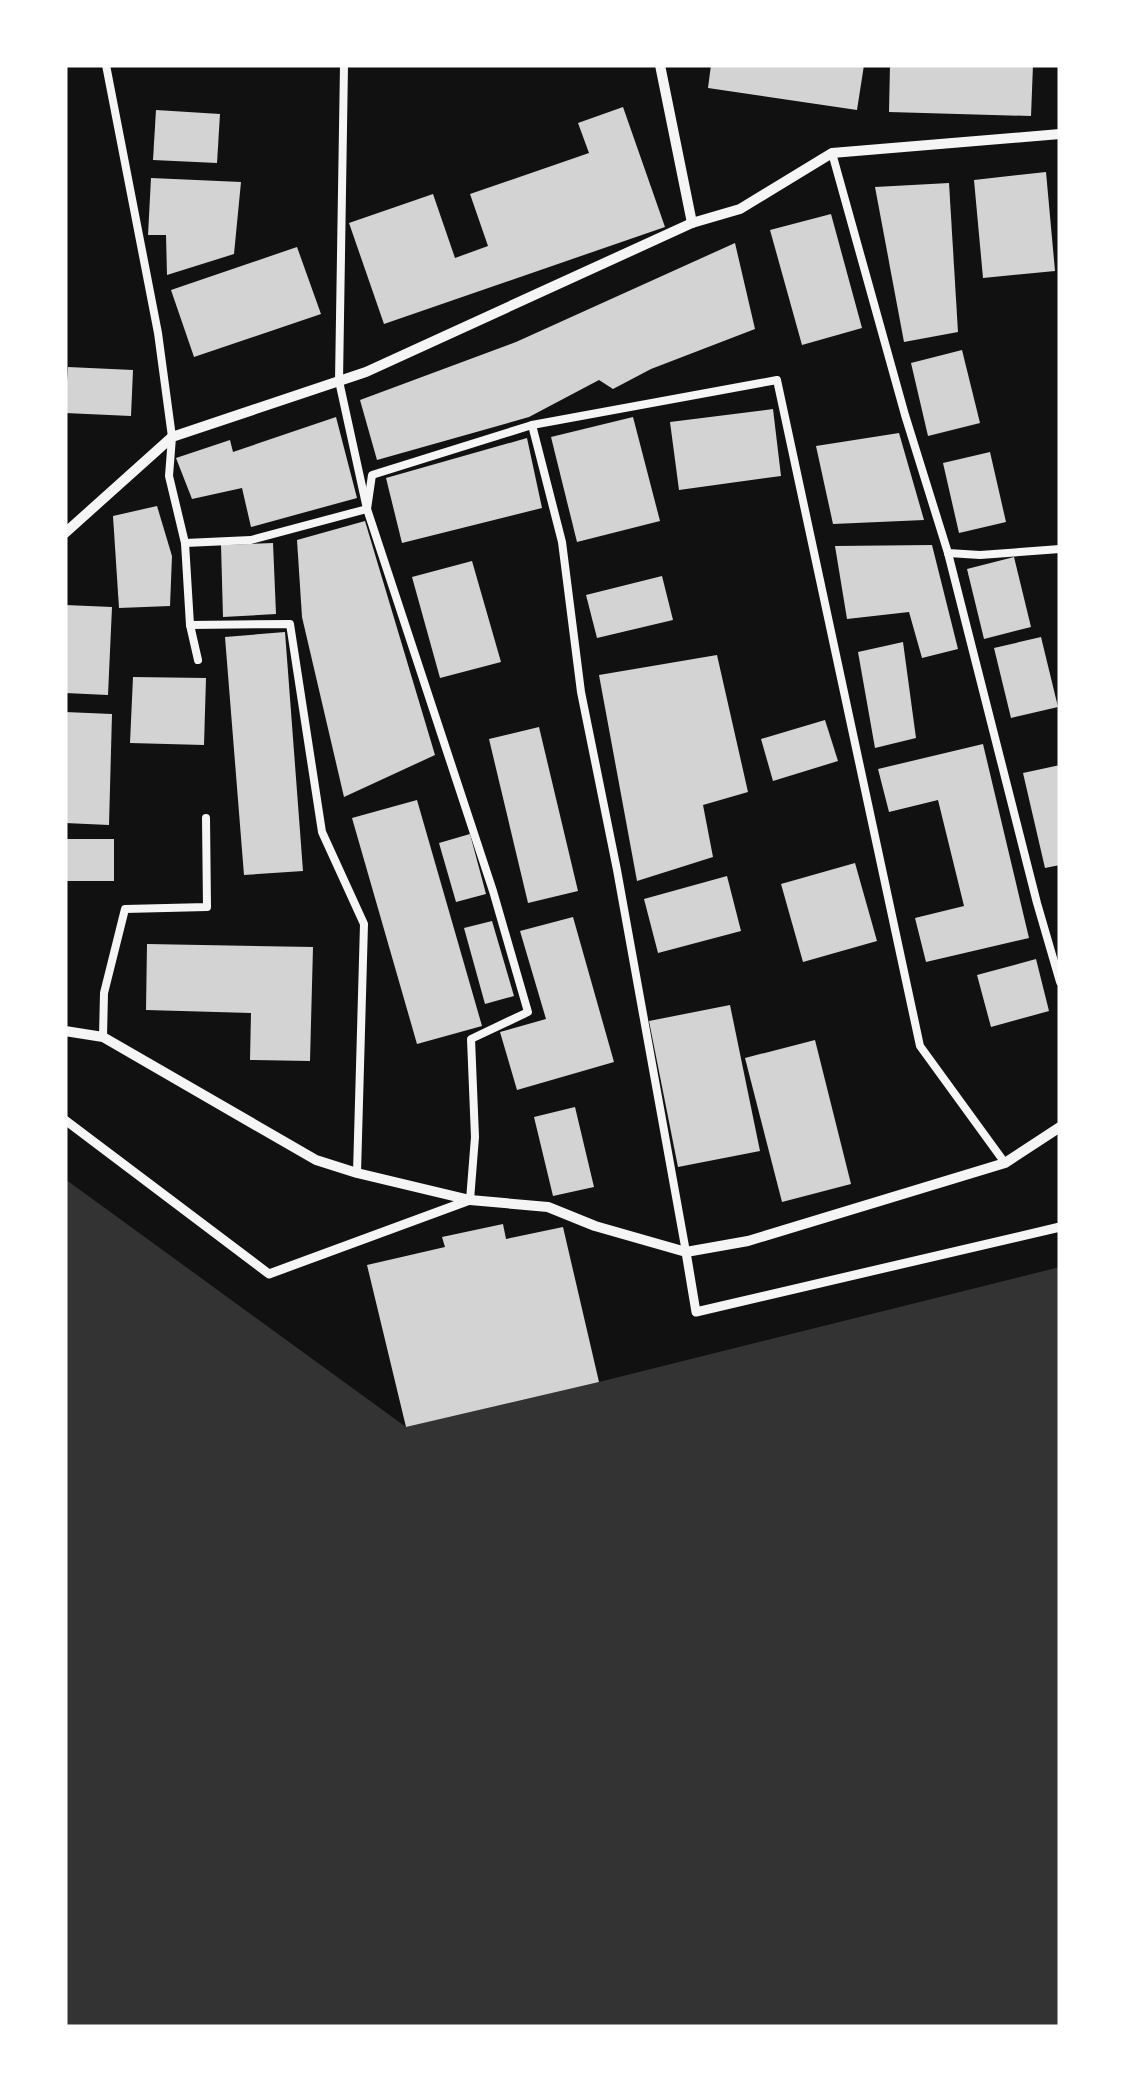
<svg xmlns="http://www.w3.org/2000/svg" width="1125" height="2092" viewBox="0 0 1125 2092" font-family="'Varela Round',sans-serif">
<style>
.water{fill:#333}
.building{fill:#d3d3d3}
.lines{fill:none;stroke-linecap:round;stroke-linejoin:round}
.service{stroke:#f5f5f5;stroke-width:8}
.pedestrian{stroke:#f5f5f5;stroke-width:9}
.minor{stroke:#f5f5f5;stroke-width:10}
</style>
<rect width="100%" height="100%" fill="#111"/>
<path class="water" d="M65,1179L406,1427L599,1382L1060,1267V2027H65Z"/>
<g class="building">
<path d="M711,65H864L857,110L708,88Z"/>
<path d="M890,65H1033L1031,116L889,112Z"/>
<path d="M623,107L665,227L384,324L349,223L433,194L455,258L488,246L470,194L589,153L578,123Z"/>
<path d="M156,110L220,114L217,163L153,160Z"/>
<path d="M1046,172L1055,271L983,278L974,180Z"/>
<path d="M151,178L241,182L234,254L167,275L166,235H148Z"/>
<path d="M949,183L958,332L904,342L875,187Z"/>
<path d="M831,214L862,328L802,345L770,230Z"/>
<path d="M735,243L755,329L651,369L613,389L599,380L529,417L377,460L360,400L516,342Z"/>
<path d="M297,247L321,314L194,357L171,290Z"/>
<path d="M962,350L980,423L928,436L911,363Z"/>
<path d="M68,367L133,370L131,416L65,413Z"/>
<path d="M773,409L781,476L679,490L670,422Z"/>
<path d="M336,417L357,498L251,527L242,488L192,499L176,458L230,440L233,452Z"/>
<path d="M633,417L660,521L577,542L551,437Z"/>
<path d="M899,433L924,520L833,524L816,446Z"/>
<path d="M527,438L542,508L402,543L386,478Z"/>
<path d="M990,452L1006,522L959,533L943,463Z"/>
<path d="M157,506L172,556L170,606L119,608L113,516Z"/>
<path d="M365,521L435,755L344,797L302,617L297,540Z"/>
<path d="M273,543L276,614L223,617L221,545Z"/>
<path d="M932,545L958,649L922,658L909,612L847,619L835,546Z"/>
<path d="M1014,557L1031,627L984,639L967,569Z"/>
<path d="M472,561L501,662L440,678L412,577Z"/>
<path d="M662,576L673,620L597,638L586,595Z"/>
<path d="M65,605L112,607L108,695L65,693Z"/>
<path d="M285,632L303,871L244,875L225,637Z"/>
<path d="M1041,637L1058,707L1011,718L994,648Z"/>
<path d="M903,642L916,738L875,748L858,652Z"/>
<path d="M717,655L748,792L703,805L713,857L637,881L599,675Z"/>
<path d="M133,677L206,678L204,745L130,743Z"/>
<path d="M65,712L112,714L109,825L65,823Z"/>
<path d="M825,720L838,761L773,781L761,739Z"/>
<path d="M539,727L578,891L528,903L489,739Z"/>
<path d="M983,744L1029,938L926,962L915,918L964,906L938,800L889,812L878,769Z"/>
<path d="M1060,765V865L1045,868L1023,773Z"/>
<path d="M417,800L482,1026L417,1044L352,818Z"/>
<path d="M470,834L486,894L456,902L439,843Z"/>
<rect x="65" y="839" width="49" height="42"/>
<path d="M855,863L877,941L803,962L781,884Z"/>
<path d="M727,876L741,931L658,953L644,899Z"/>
<path d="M573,917L614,1062L517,1090L500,1032L546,1019L520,931Z"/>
<path d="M492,921L514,996L485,1004L464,928Z"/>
<path d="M147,944L313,947L310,1061L250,1060L251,1013L146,1010Z"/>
<path d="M1036,959L1049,1011L991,1027L977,975Z"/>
<path d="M730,1005L760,1151L678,1167L649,1021Z"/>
<path d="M815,1040L851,1184L782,1202L745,1058Z"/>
<path d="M575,1107L594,1187L553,1196L534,1117Z"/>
<path d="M503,1224L506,1239L563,1227L599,1382L406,1427L367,1265L445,1247L442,1237Z"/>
</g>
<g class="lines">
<g class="service">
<path d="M106,65L158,333L172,437L169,476L185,543L190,625L198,660"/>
<path d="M344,65L339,381L367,509L493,891L528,1012L471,1039L475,1137L470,1200"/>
<path d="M832,153L905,415L948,553L1037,903L1060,982"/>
<path d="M532,425L562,542L581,692L617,870L686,1252"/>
<path d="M185,543L251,540L367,509L372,475L532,425L777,380L920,1046L1005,1163"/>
<path d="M948,553L980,555L1060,549"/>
<path d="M190,625L290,624L322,832L364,924L357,1173"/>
<path d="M103,1037L104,993L125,909L207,907L206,818"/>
</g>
<g class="pedestrian">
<path d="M65,1120L269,1274L470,1200"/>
<path d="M686,1252L696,1312L1060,1227"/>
</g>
<g class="minor">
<path d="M660,65L692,223"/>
<path d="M65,533L172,437L366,372L692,223L740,209L832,153L1060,134"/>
<path d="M65,1031L103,1037L316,1160L357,1173L470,1200L548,1207L595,1226L686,1252L748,1241L1005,1163L1060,1127"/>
</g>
</g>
<rect width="1125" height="2092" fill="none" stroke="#ffffff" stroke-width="135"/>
</svg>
